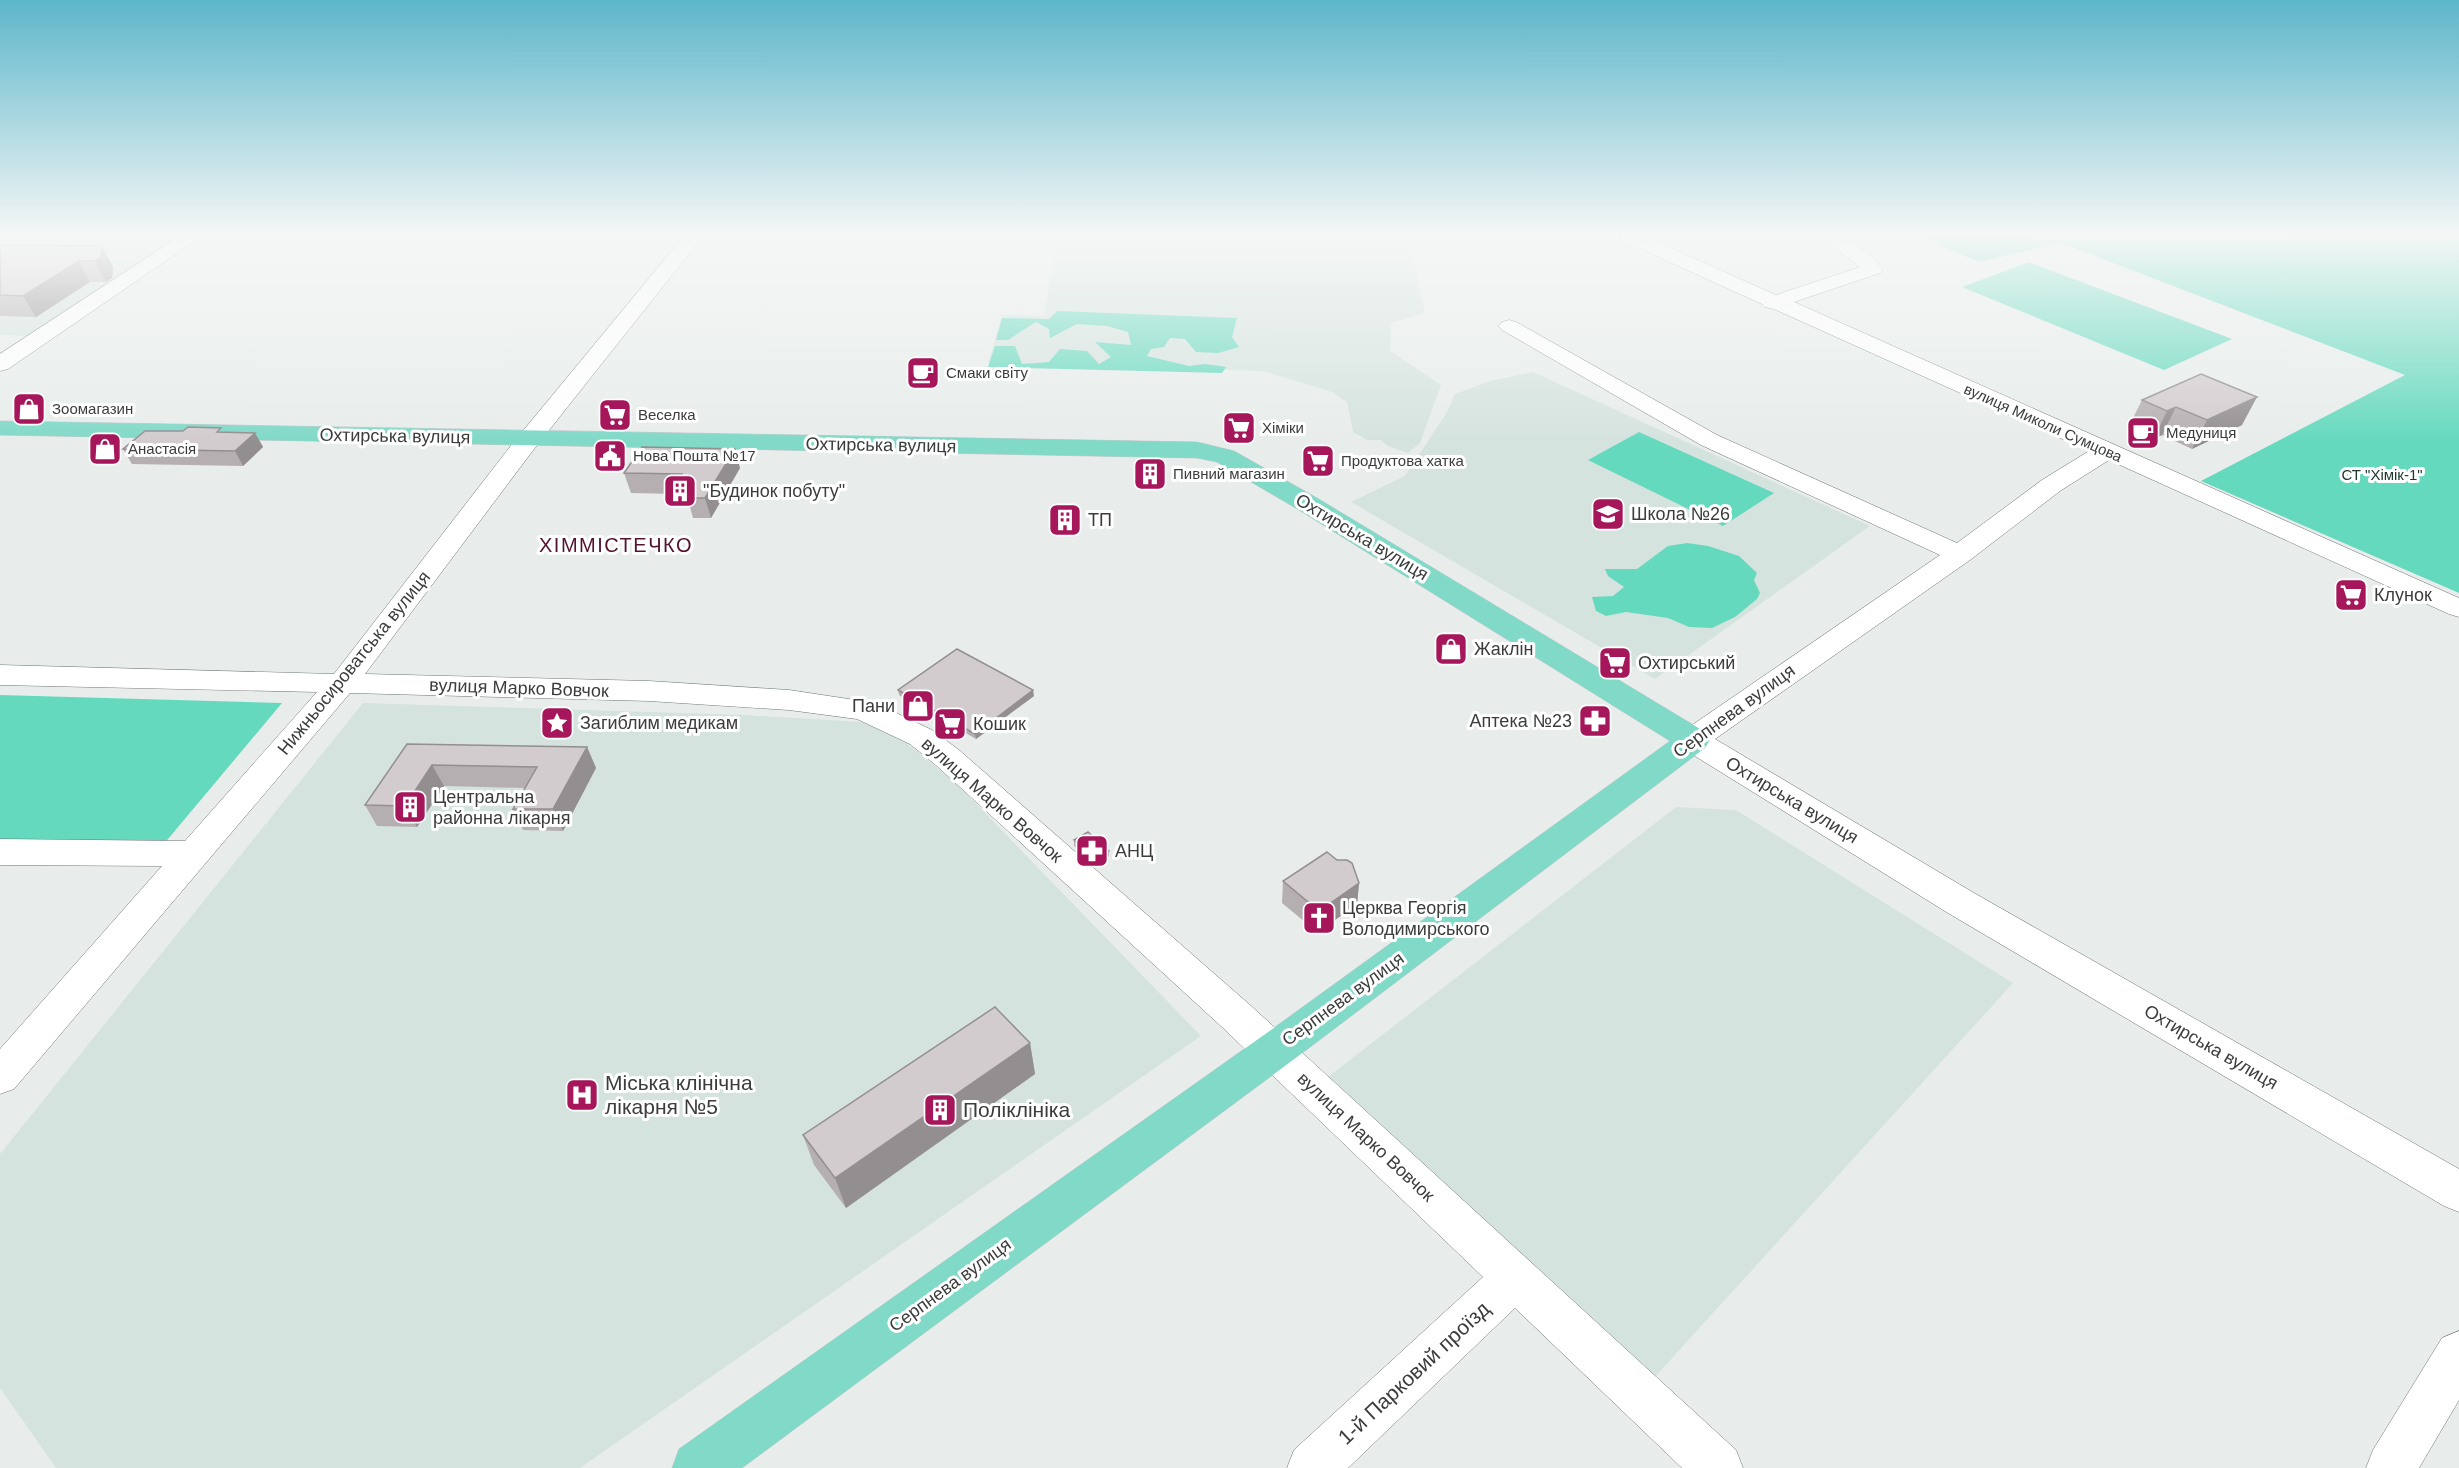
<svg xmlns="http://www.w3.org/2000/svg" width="2459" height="1468" viewBox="0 0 2459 1468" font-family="Helvetica,sans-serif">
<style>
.built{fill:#d5e3df}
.green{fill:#65d9be}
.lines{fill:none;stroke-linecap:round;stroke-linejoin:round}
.minor-casing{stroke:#6f7472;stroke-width:1}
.major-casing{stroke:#c8c9c8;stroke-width:1}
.minor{fill:#fff;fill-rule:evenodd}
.major{fill:#81d9c8;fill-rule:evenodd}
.wall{fill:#b5afb1}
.shaded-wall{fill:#938f90}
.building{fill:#d2ccce;stroke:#938f90;stroke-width:1.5}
.labels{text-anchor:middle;stroke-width:6;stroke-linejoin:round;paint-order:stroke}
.far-poi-label{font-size:15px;fill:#3b3d3c;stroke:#fff;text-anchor:start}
.far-street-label{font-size:15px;fill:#3b3d3c;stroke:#fff}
.far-park-label{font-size:15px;fill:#203731;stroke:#fff}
.street-label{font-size:18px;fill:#3b3d3c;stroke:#fff}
.poi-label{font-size:18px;fill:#3b3d3c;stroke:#fff;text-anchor:start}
.neighbourhood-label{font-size:20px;letter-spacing:1.5px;fill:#55132f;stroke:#fff}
.near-poi-label{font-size:21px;fill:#3b3d3c;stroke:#fff;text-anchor:start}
.near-street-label{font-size:21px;fill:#3b3d3c;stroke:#fff}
</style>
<rect width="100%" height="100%" fill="#e8edec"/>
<g class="built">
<path d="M0,236H188L35,336L0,335Z"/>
<path d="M1059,236H1408L1425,313L1391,323L1390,351L1441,385L1420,443L1408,453L1388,446L1381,440H1367L1353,432L1347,402L1332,392L1263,371L988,363L1002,315L1043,316Z"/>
<path d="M1533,372L1870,526L1655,679L1351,502L1405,476L1447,412L1455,394L1490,381Z"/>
<path d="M363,703L745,715L863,722L902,739L957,784L1201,1036L580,1468H56L0,1388V1154Z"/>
<path d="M1676,807L1736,810L2013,983L1653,1379L1328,1077Z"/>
</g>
<g class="green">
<path d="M1916,236H2459V593L2201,481L2405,375L2061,243L1979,262Z"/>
<path d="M2029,262L2232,339L2164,370L1962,287Z"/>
<path d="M1057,311L1237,318L1232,337L1239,347L1218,353L1196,352L1185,339L1170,338L1164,347L1151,349L1147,356L1189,366L1205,364L1226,367L1222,373L988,367L995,346H1015L1022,364L1049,362L1060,349L1087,351L1099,364L1111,357L1095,342L1131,345L1128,332L1107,326L1077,324L1050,338L1049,329L1036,322L1008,340H996L1002,318L1049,319Z"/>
<path d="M1639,432L1774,493L1723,526L1588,460Z"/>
<path d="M1687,543L1708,546L1739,556L1757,573L1754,580L1760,593L1757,599L1735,617L1712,628L1689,627L1668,618L1626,612L1606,616L1596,611L1592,597L1613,596L1624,587L1608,576L1605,569H1637L1668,546Z"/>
<path d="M0,695L282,703L158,851L0,846Z"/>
</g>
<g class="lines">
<g class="minor-casing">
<g id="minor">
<path d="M180,236H202L8,369L0,371V354Z"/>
<path d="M684,236H703L531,453L365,674L649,681L789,690L875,703L932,730L959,750L1250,1005L1736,1450L1743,1468H1682L1515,1308L1348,1468H1287L1294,1450L1483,1277L1222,1027L937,766L910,744L857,719L789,710L649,701L350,693L14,1089L0,1094V1049L162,866L0,865V839L185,841L317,692L0,685V665L334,674L513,443Z"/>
<path d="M1619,236H1644L1776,295L1860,267L1819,236H1841L1869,254L1883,269L1880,273L1794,302L2459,598V617L2449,614L2109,460L2060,491L1970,560L1715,739L1974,893L2459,1169V1212L2444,1206L1948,913L1682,748L1677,740L1682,732L1940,555L1701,445L1502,330L1498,326L1502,322L1509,320L1516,322L1717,435L1957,543L2042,480L2089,451L1774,309L1765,307L1762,304L1621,240Z"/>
<path d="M2459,1331V1400L2419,1468H2366L2373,1450L2442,1338Z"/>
</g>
</g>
<g class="major-casing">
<path id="major" d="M0,421L1197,442L1234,451L1317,498L1705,732L1710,740L1705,748L1301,1054L742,1468H672L679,1449L1271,1030L1670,741L1299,510L1217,462L1197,458L0,435Z"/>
</g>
<use href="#minor" class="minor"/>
<use href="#major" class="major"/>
</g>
<g class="wall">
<path d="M0,245L102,246L113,267L112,278L106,282H90L36,317L0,316Z"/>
<path d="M2201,374L2242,425L2192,449L2162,435L2153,440L2128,428L2142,400Z"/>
<path d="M224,432L255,433L263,447L243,466L132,464L123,449Z"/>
<path d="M740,468L711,518H693L690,507L680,506L676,494L631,493L624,473Z"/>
<path d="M898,690L1034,696L976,739L899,695Z"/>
<path d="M407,744L587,747L596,768L563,831L523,830L513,809L525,788L444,786L417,827L377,826L365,805Z"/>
<path d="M1074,840L1109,851V856L1094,865L1074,846Z"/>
<path d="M1283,881L1359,883L1357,905L1317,932L1282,903Z"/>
<path d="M1030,1043L1035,1074L846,1208L814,1165L803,1135Z"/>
</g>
<g class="shaded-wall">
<path d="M102,246L113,267L112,278L106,282L95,261Z"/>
<path d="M79,261L90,282L36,317L23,296Z"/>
<path d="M2257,397L2242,425L2192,449L2207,420Z"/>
<path d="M2176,407L2162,435L2153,440L2167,411Z"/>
<path d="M255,433L263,447L243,466L235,451Z"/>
<path d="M735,449L740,468L711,518L705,498Z"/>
<path d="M1033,690L1034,696L976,739L975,734Z"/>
<path d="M587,747L596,768L563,831L553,809Z"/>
<path d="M432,765L444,786L417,827L405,806Z"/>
<path d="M1109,851V856L1094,865V860Z"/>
<path d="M1359,883L1357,905L1317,932L1319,911Z"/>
<path d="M1030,1043L1035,1074L846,1208L835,1178Z"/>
</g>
<g class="building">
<path d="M0,245L102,246L101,257L95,261H79L23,296L0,295Z"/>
<path d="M2201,374L2257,397L2207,420L2176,407L2167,411L2142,400Z"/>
<path d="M188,427L221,428L217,432L255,433L235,451L123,449L145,431H183Z"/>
<path d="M642,447L735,449L705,498H687L694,487H674L682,474L624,473Z"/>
<path d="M957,649L1033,690L975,734L898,690Z"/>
<path d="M407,744L587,747L553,809H513L537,767L432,765L405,806L365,805Z"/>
<path d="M1088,832L1109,851L1094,860L1074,840Z"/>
<path d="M1327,852L1337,860H1347L1352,863L1359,883L1319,911L1283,881Z"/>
<path d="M995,1007L1030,1043L835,1178L803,1135Z"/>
</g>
<linearGradient id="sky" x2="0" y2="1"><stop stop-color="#5db6ca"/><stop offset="0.53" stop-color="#f5f7f6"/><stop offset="1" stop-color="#f5f7f6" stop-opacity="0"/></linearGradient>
<rect width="2459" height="442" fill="url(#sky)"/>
<defs>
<g id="cafe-square" transform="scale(1.725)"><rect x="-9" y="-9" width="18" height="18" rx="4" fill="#a5165a" stroke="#fff"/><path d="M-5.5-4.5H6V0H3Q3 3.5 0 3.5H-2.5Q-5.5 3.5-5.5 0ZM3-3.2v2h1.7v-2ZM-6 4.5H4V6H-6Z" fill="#fff"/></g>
<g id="shop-square" transform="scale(1.725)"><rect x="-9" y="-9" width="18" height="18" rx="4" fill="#a5165a" stroke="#fff"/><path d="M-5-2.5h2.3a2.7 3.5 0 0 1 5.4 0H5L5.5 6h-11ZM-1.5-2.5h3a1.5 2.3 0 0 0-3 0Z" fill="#fff"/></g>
<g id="supermarket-square" transform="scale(1.725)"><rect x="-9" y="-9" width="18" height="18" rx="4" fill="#a5165a" stroke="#fff"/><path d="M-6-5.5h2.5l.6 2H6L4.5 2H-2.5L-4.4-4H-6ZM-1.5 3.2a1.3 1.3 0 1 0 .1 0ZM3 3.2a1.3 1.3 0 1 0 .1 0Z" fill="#fff"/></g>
<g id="civic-square" transform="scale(1.725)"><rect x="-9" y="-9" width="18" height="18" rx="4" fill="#a5165a" stroke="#fff"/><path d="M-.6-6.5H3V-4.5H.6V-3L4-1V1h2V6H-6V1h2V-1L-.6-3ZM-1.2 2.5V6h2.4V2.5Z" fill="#fff"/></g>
<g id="building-square" transform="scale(1.725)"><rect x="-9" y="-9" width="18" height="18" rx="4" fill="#a5165a" stroke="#fff"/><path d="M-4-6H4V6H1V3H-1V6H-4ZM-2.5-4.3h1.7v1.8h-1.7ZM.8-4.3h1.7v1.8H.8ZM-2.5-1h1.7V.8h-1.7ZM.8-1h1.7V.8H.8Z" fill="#fff"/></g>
<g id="school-square" transform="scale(1.725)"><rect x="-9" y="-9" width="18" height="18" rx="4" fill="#a5165a" stroke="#fff"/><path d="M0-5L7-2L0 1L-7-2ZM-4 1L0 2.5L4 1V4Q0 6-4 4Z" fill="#fff"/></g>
<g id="pharmacy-square" transform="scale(1.725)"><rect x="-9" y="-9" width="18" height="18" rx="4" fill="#a5165a" stroke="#fff"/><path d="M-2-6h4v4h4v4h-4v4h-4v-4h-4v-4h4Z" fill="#fff"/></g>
<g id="sight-square" transform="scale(1.725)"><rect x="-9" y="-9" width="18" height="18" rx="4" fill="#a5165a" stroke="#fff"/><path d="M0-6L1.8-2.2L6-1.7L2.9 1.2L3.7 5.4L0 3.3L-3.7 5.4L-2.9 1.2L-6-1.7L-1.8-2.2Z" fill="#fff"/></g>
<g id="church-square" transform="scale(1.725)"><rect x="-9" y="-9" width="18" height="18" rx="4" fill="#a5165a" stroke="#fff"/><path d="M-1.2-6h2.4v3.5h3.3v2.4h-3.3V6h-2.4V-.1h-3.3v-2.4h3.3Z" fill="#fff"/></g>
<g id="hospital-square" transform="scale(1.725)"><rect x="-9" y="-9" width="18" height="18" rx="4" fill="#a5165a" stroke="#fff"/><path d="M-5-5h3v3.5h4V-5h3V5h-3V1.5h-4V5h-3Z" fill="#fff"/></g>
</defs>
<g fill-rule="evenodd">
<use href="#cafe-square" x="923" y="373"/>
<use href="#shop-square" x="29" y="409"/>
<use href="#supermarket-square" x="615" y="415"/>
<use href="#supermarket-square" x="1239" y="428"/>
<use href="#cafe-square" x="2143" y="433"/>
<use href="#shop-square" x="105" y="449"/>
<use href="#civic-square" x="610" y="456"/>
<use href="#supermarket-square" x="1318" y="461"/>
<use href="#building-square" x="1150" y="474"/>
<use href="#building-square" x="680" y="491"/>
<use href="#school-square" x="1608" y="514"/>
<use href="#building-square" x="1065" y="520"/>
<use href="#supermarket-square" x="2351" y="595"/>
<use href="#shop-square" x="1451" y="649"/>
<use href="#supermarket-square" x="1615" y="663"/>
<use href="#shop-square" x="918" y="706"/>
<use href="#pharmacy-square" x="1595" y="721"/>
<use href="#sight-square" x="557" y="723"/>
<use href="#supermarket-square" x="950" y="724"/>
<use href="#building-square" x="410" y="807"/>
<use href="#pharmacy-square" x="1092" y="851"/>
<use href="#church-square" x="1319" y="918"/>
<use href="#hospital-square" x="582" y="1095"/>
<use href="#building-square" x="940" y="1110"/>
</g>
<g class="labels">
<g class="far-poi-label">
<text x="946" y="378">Смаки світу</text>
<text x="52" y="414">Зоомагазин</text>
<text x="638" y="420">Веселка</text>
<text x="1262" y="433">Хіміки</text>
<text x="2166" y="438">Медуниця</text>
<text x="128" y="454">Анастасія</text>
<text x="633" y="461">Нова Пошта №17</text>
<text x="1341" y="466">Продуктова хатка</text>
<text x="1173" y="479">Пивний магазин</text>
</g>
<g class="far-street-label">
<text transform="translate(2043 423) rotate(24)" y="5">вулиця Миколи Сумцова</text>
</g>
<g class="far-park-label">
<text x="2382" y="480">СТ "Хімік-1"</text>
</g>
<g class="street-label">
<text transform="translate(395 436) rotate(1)" y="6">Охтирська вулиця</text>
<text transform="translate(881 445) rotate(1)" y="6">Охтирська вулиця</text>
<text transform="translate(1362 537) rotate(31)" y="6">Охтирська вулиця</text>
<text transform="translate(354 663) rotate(-51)" y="6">Нижньосироватська вулиця</text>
<text transform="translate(519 688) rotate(2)" y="6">вулиця Марко Вовчок</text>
<text transform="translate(1734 711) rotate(-36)" y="6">Серпнева вулиця</text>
<text transform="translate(992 800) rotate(41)" y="6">вулиця Марко Вовчок</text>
<text transform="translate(1792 800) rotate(31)" y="6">Охтирська вулиця</text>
<text transform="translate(1343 999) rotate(-36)" y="6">Серпнева вулиця</text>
<text transform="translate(2211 1047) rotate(30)" y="6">Охтирська вулиця</text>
<text transform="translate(1366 1137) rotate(43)" y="6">вулиця Марко Вовчок</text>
<text transform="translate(950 1285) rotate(-36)" y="6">Серпнева вулиця</text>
</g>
<g class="poi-label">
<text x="703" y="497">"Будинок побуту"</text>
<text x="1631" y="520">Школа №26</text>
<text x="1088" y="526">ТП</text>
<text x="2374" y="601">Клунок</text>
<text x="1474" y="655">Жаклін</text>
<text x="1638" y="669">Охтирський</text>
<text x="895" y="712" text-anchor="end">Пани</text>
<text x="1572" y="727" text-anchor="end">Аптека №23</text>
<text x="580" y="729">Загиблим медикам</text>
<text x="973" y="730">Кошик</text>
<text x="433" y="803">Центральна<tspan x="433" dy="21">районна лікарня</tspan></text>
<text x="1115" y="857">АНЦ</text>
<text x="1342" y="914">Церква Георгія<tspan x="1342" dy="21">Володимирського</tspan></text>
</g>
<g class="neighbourhood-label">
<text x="616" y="552">ХІММІСТЕЧКО</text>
</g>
<g class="near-poi-label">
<text x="605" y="1090">Міська клінічна<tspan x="605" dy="24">лікарня №5</tspan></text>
<text x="963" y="1117">Поліклініка</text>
</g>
<g class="near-street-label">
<text transform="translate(1414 1373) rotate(-43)" y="7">1-й Парковий проїзд</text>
</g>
</g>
</svg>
